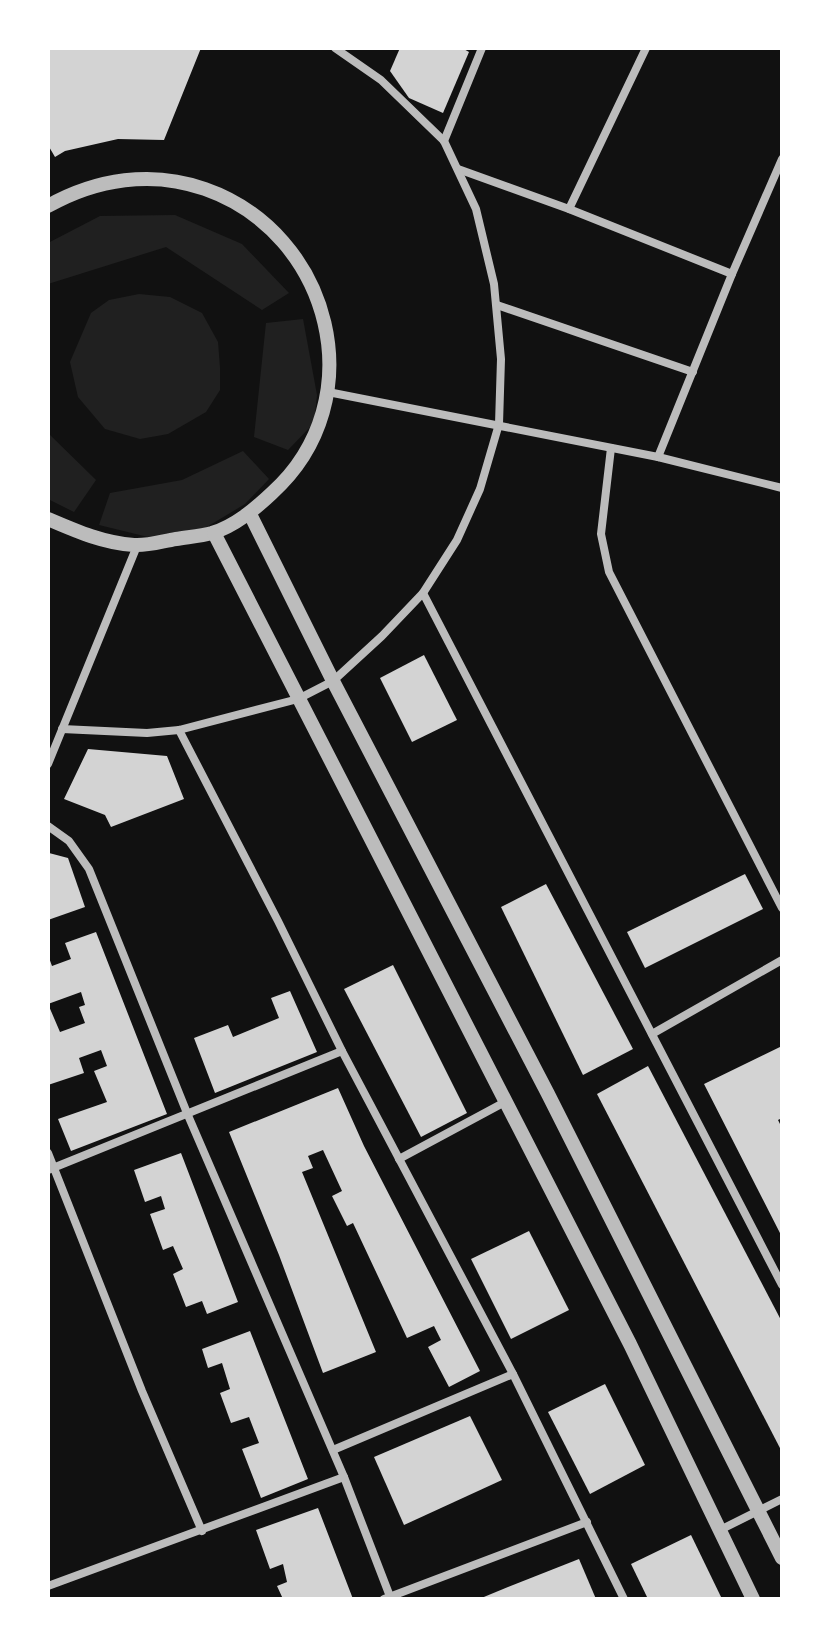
<svg xmlns="http://www.w3.org/2000/svg" width="830" height="1647" viewBox="0 0 830 1647" font-family="Overpass,sans-serif">
<style>
.green{fill:#202020}
.building{fill:#d3d3d3;fill-rule:evenodd}
.lines{fill:none;stroke-linecap:round;stroke-linejoin:round}
.minor{stroke:#bcbcbc;stroke-width:8}
.tertiary{stroke:#bcbcbc;stroke-width:14}
</style>
<rect width="100%" height="100%" fill="#111"/>
<g class="green">
<path d="M175,215L242,244L289,293L262,310L166,247L48,284V243L100,216Z"/>
<path d="M139,294L170,297L202,313L218,342L220,368V390L206,412L168,434L140,439L105,429L78,397L70,362L91,313L109,300Z"/>
<path d="M303,319L317,395L314,423L288,450L254,437L266,323Z"/>
<path d="M48,433L96,480L74,512L48,499Z"/>
<path d="M243,451L269,479L245,504L205,528L148,537L99,525L110,493L182,480Z"/>
</g>
<g class="building">
<path d="M201,48L164,140L118,139L65,151L55,157L48,145V49Z"/>
<path d="M400,48H462L469,52L443,113L409,98L390,71Z"/>
<path d="M424,655L457,720L412,742L380,678Z"/>
<path d="M88,749L167,756L184,799L111,827L105,815L64,799Z"/>
<path d="M49,853L68,858L85,907L48,920Z"/>
<path d="M745,874L763,909L645,968L627,932Z"/>
<path d="M546,884L633,1049L583,1075L501,907Z"/>
<path d="M96,932L167,1114L71,1151L58,1119L107,1102L94,1071L107,1066L101,1050L79,1058L84,1073L48,1085V955L52,966L71,959L65,943ZM81,992L85,1005L79,1007L85,1023L60,1032L48,1004Z"/>
<path d="M393,965L467,1113L421,1137L344,989Z"/>
<path d="M290,991L317,1052L215,1093L194,1038L228,1025L233,1037L279,1018L271,998Z"/>
<path d="M782,1046V1118L778,1120L782,1128V1237L704,1084Z"/>
<path d="M648,1066L782,1322V1452L597,1094Z"/>
<path d="M338,1088L364,1146L480,1371L449,1387L428,1347L441,1340L434,1326L407,1338L353,1223L347,1226L332,1196L342,1191L323,1150L308,1156L313,1168L302,1172L376,1352L323,1373L279,1255L229,1132Z"/>
<path d="M181,1153L238,1302L207,1314L202,1301L186,1307L173,1274L183,1269L173,1246L163,1250L150,1214L165,1209L161,1196L145,1202L134,1170Z"/>
<path d="M529,1231L569,1310L511,1339L471,1259Z"/>
<path d="M250,1331L308,1479L261,1498L242,1449L259,1443L249,1417L231,1423L220,1393L230,1389L222,1363L208,1368L202,1349Z"/>
<path d="M605,1384L645,1465L590,1494L548,1412Z"/>
<path d="M470,1416L502,1480L404,1525L374,1457Z"/>
<path d="M318,1508L353,1599H283L277,1586L287,1582L283,1564L270,1569L256,1530Z"/>
<path d="M691,1535L722,1599H648L631,1564Z"/>
<path d="M579,1559L596,1599H479L508,1587Z"/>
</g>
<g class="lines">
<g class="minor">
<path d="M444,141L482,48"/>
<path d="M458,169L569,209L732,274"/>
<path d="M569,209L646,48"/>
<path d="M497,305L693,372"/>
<path d="M328,392L658,457L782,488"/>
<path d="M611,448L601,534L609,572L782,908"/>
<path d="M658,457L732,274L782,159"/>
<path d="M423,593L782,1285"/>
<path d="M62,729L147,733L179,730L298,699L333,681L382,636L423,593L457,540L480,489L499,424L501,359L494,284L476,209L444,141L381,80L335,48"/>
<path d="M179,730L278,921L342,1051L513,1374L624,1599"/>
<path d="M48,764L137,546"/>
<path d="M48,826L69,841L89,869L187,1113L344,1477L391,1599"/>
<path d="M652,1034L782,960"/>
<path d="M48,1153L142,1391L202,1531"/>
<path d="M399,1159L505,1102"/>
<path d="M48,1170L342,1051"/>
<path d="M333,1450L513,1374"/>
<path d="M720,1530L782,1499"/>
<path d="M48,1586L344,1477"/>
<path d="M384,1599L587,1522"/>
</g>
<g class="tertiary">
<path d="M48,206C96,179 152,170 205,189C331,233 375,400 272,493C255,509 235,526 212,533C201,536 188,537 176,539C163,541 148,546 134,545C103,543 76,531 48,519"/>
<path d="M250,514L333,681L548,1094L782,1558"/>
<path d="M214,533L630,1344L753,1599"/>
</g>
</g>
<rect width="830" height="1647" fill="none" stroke="#ffffff" stroke-width="100"/>
</svg>
